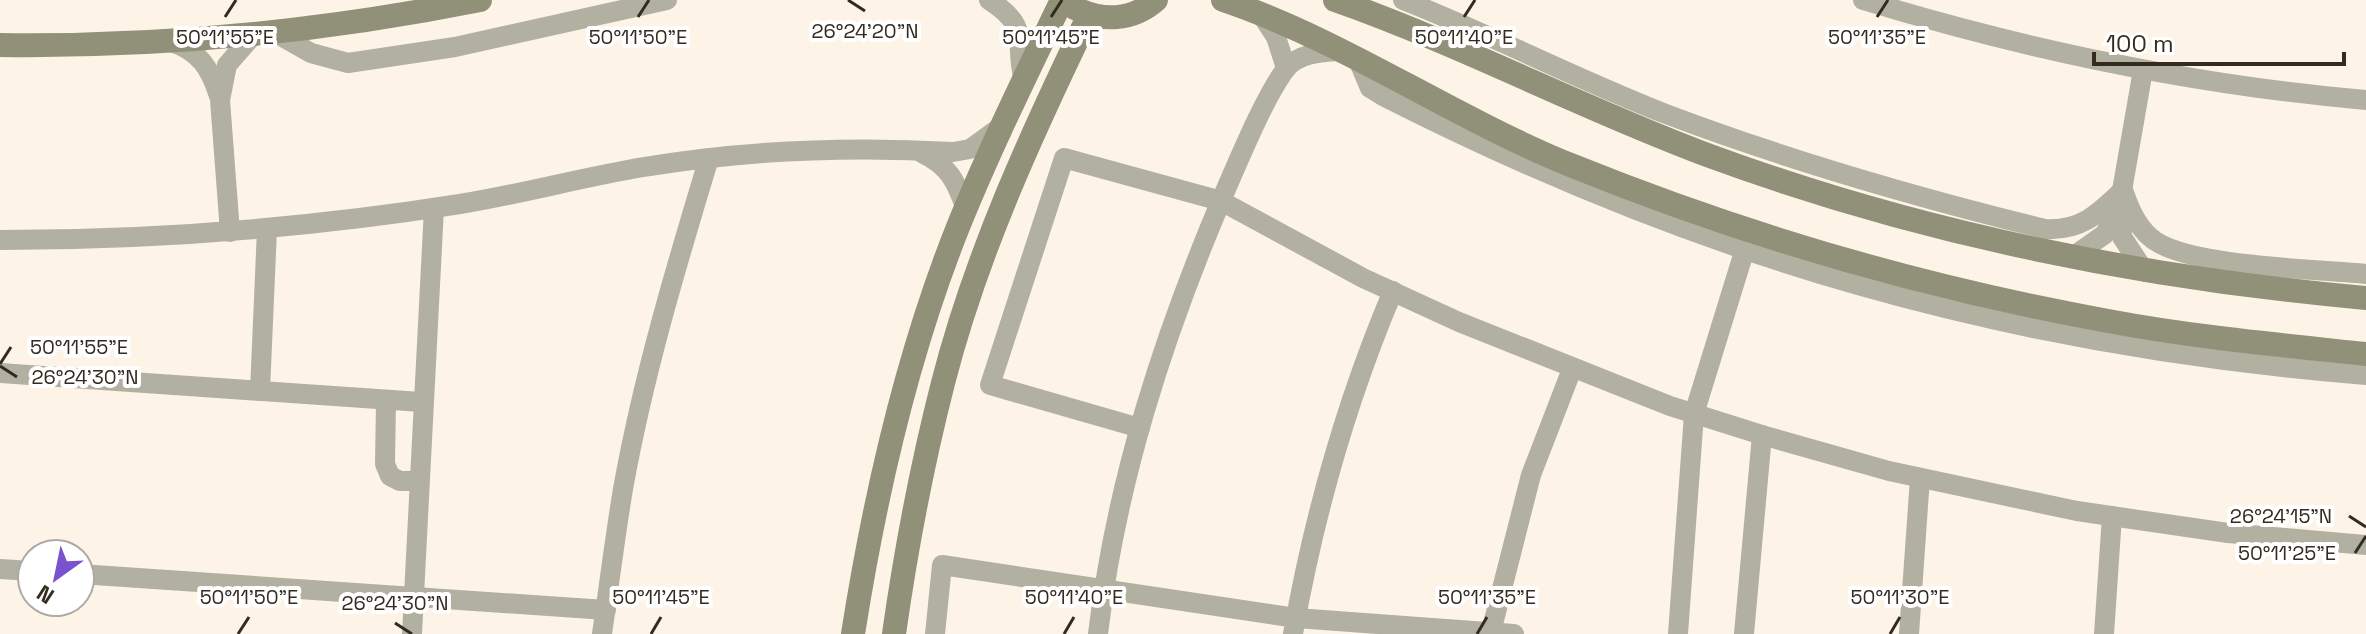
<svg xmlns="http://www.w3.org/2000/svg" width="2366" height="634" viewBox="0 0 2366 634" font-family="'Space Grotesk',sans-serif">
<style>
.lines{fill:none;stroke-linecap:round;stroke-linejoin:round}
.street{stroke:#b2b1a1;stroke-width:20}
.secondary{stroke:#919079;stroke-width:24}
.ticks{fill:none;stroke:#332b1f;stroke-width:3}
.ticks-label{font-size:20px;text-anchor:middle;fill:#332b1f;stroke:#fff;stroke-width:8;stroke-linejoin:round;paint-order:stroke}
</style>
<rect width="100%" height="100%" fill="#fdf4e7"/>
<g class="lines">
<g class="street">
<path d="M989,0C1033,28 1013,42 1024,80"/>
<path d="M1403,0C1492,35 1576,79 1666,114C1790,161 1915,197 2045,229C2081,231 2098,214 2123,190C2129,207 2136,225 2150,237C2182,267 2319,269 2366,274"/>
<path d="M1863,0C2027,50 2194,85 2366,100"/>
<path d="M1261,14L1276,37L1286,68"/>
<path d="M274,32L311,53L348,63L455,47L667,0"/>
<path d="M172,42C200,52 210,68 219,96"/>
<path d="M1359,62L1370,88L1383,96C1704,259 2007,346 2366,375"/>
<path d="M922,153C949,166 956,181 966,209"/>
<path d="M2121,206L2122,237L2145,272"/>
<path d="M230,232L220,100L227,65L254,34"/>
<path d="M0,240C154,240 308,228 460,204C522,194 583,177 644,167C747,150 849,146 953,152L970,149L1003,125"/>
<path d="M2071,258L2105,234L2120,202L2143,70"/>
<path d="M0,373L421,402"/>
<path d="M260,391L267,229"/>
<path d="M386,400L385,464L390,476L400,481H417"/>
<path d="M1140,428L990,385L1064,158L1221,201L1363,278L1459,322L1670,406L1762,435L1889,471L2077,511L2228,533L2366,545"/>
<path d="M0,569L32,571"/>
<path d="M80,574L606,610"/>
<path d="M1491,632L1531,475L1572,369"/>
<path d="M412,634L434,208"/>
<path d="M602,634C609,586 615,537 623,489C643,377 676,267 709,158"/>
<path d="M935,634L942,565L1296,618L1514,634"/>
<path d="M1098,634C1116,482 1163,337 1223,196C1238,162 1264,98 1285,70C1297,53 1322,52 1341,51"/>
<path d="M1293,634C1314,515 1346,402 1393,291"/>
<path d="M1678,634L1694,414L1744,252"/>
<path d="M1744,634L1762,435"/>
<path d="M1909,634L1920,478"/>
<path d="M2104,634L2112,516"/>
</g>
<g class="secondary">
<path d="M1223,0C1345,41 1453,118 1573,166C1744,235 1926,288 2108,321C2193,337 2280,345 2366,354"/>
<path d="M1335,0C1463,45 1583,109 1710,156C1922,234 2142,278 2366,298"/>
<path d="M1075,8C1102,22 1132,21 1156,0"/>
<path d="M0,45C162,47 321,32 480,0"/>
<path d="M853,634C875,494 907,353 960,222C991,146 1027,73 1062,0"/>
<path d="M894,634C906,549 922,465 943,383C976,254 1032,133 1089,15"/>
</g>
</g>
<path class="ticks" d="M848,0L865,11M225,17L236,0M638,17L649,0M1051,17L1062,0M1464,17L1475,0M1877,17L1888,0M0,364L11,347M0,366L17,377M2349,516L2366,527M2355,553L2366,536M395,623L412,634M238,634L249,617M651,634L661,617M1064,634L1074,617M1477,634L1487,617M1890,634L1900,617"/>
<g class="ticks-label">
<text x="865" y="38">26°24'20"N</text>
<text x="225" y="44">50°11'55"E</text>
<text x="638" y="44">50°11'50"E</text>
<text x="1051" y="44">50°11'45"E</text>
<text x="1464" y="44">50°11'40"E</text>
<text x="1877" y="44">50°11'35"E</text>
<text x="79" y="354">50°11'55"E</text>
<text x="85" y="384">26°24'30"N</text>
<text x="2281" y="523">26°24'15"N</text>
<text x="2287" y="560">50°11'25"E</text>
<text x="249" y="604">50°11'50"E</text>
<text x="661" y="604">50°11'45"E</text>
<text x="1074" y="604">50°11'40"E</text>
<text x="1487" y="604">50°11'35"E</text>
<text x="1900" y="604">50°11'30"E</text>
<text x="395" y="610">26°24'30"N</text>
</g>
<g transform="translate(56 578) rotate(213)"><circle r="38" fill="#ffffff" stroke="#adaaa5" stroke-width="2"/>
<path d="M0-6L14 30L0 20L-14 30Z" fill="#7853cd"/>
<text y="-12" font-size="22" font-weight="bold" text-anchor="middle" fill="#332b1f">N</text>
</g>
<path d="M2094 52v12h250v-12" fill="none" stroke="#332b1f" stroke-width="4"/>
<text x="2106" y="52" font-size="24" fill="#332b1f" stroke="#ffffff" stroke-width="6" paint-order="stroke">100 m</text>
</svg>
